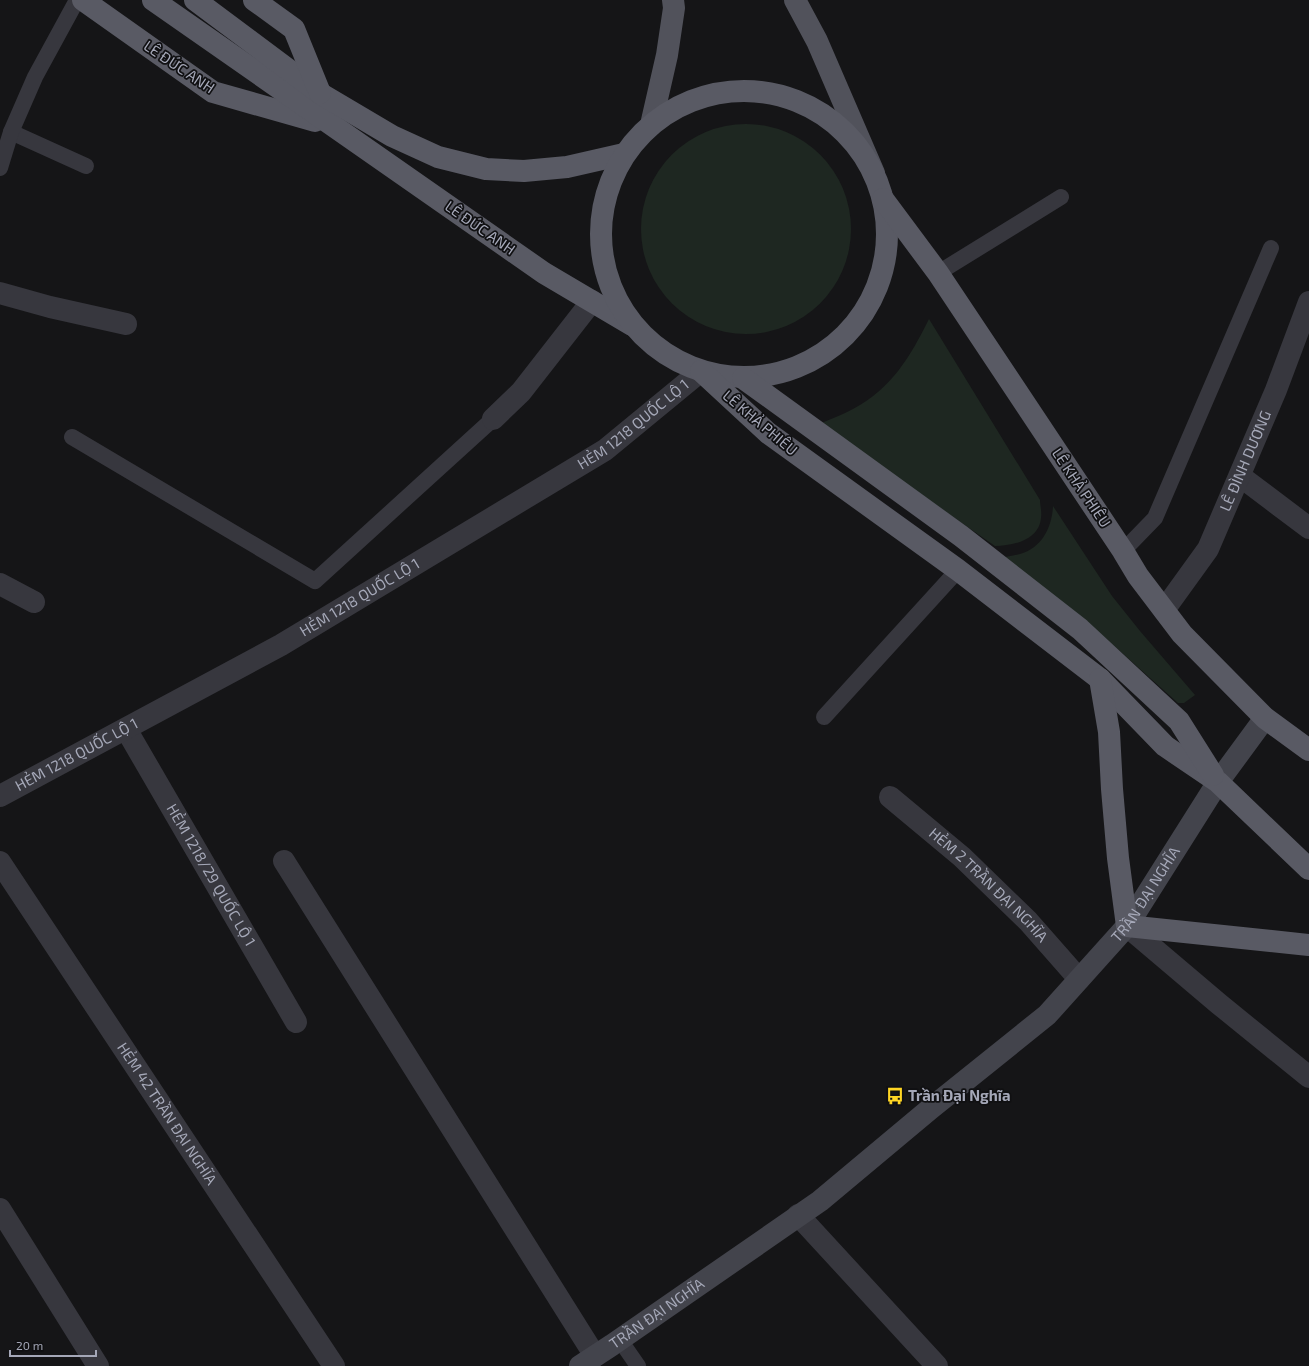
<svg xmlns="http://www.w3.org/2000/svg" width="1309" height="1366" viewBox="0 0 1309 1366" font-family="'Exo 2',sans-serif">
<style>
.green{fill:#1e2721}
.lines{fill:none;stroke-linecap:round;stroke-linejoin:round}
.service{stroke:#37373e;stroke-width:16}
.minor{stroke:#37373e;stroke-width:22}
.secondary{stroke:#43444c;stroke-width:22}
.primary{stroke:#51525b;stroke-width:22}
.trunk{stroke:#595a64;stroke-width:22}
.labels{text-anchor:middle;stroke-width:3.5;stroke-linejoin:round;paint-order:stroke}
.street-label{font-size:15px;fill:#a5a8b8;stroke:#101012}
.poi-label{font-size:15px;font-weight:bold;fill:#a5a8b8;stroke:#101012;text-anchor:start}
</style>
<rect width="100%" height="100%" fill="#151517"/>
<g class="green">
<circle cx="746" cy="229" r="105"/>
<path d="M929,319L1040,500C1040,505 1042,512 1041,518C1039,540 1013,546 995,546L819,424C830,419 842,415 853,409C892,388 910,357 929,319Z"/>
<path d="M1053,506L1112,596L1140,631L1195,695L1184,703H1178L1103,636L998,558C1005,557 1013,556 1020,554C1042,548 1052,527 1053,506Z"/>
</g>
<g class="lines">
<g class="service">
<path d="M11,132L86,166"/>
<path d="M0,168L11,132L35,77L77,0"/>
<path d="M938,273L1061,197"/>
<path d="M72,437L315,581L493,419"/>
<path d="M1123,551L1155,518L1271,248"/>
<path d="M824,717L958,570"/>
<path d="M620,1340L638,1366"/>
</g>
<g class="minor">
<path d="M0,293L50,307L126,324"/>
<path d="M493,419L521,392L592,301"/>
<path d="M1240,476L1309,528"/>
<path d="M0,584L34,602"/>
<path id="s1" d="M1164,610L1208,549L1276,390L1309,302"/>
<path id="s2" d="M126,729L296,1022"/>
<path id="s3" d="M0,796L281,645L605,450L701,371"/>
<path id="s4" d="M890,797L962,857L1028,921L1079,979"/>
<path d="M284,861L595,1356"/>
<path id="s5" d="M0,862L334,1366"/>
<path d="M1127,926L1219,1004L1309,1077"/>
<path d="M0,1209L98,1366"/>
<path d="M798,1215L937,1366"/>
</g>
<path class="secondary" id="s6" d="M580,1366L612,1345L820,1201L930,1109L1047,1015L1127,926L1218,782L1265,718"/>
<g class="primary">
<path d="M795,0L817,41L874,173"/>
<path d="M651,125L667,55L674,8L673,0"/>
</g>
<g class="trunk">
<path d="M83,0L213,92L315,121"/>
<path d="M153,0L544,273L632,325"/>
<path d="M195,0L321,94L392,136L438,157L486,169L524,171L567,167L624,154"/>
<path d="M254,0L294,29L320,93"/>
<circle cx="744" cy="234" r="143"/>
<path d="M883,199L938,273L1123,551L1138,576L1182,634L1265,718L1309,750"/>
<path d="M701,371L768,433L958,570L1100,679L1165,746L1218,782L1309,869"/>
<path d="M743,378L961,536L1080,629L1179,721L1213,775"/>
<path d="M1100,679L1109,732L1112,789L1118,858L1127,926L1309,945"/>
</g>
</g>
<defs>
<g id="bus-bare" transform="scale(1.38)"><path d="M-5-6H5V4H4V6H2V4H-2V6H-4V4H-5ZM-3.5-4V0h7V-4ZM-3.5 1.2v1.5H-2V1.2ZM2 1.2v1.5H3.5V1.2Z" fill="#ffd624" stroke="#101012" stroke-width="2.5" paint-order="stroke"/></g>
</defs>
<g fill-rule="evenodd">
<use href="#bus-bare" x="895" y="1096"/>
</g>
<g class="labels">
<g class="street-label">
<text transform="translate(179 67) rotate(34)" y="5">LÊ ĐỨC ANH</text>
<text transform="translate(480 228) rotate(35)" y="5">LÊ ĐỨC ANH</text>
<text transform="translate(760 423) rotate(40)" y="5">LÊ KHẢ PHIÊU</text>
<text dy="5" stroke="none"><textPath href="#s3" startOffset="735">HẺM 1218 QUỐC LỘ 1</textPath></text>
<text dy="5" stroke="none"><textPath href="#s1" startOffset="171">LÊ ĐÌNH DƯƠNG</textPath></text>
<text transform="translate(1081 488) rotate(56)" y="5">LÊ KHẢ PHIÊU</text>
<text dy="5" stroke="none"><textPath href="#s3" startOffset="411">HẺM 1218 QUỐC LỘ 1</textPath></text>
<text dy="5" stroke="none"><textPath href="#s3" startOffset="87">HẺM 1218 QUỐC LỘ 1</textPath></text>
<text dy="5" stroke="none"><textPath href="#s2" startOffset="169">HẺM 1218/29 QUỐC LỘ 1</textPath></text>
<text dy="5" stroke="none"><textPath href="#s4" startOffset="132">HẺM 2 TRẦN ĐẠI NGHĨA</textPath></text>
<text dy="5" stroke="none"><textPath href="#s6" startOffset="741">TRẦN ĐẠI NGHĨA</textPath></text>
<text dy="5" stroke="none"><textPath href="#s5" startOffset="302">HẺM 42 TRẦN ĐẠI NGHĨA</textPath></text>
<text dy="5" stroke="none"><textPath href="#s6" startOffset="93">TRẦN ĐẠI NGHĨA</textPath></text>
</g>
<g class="poi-label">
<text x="908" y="1101">Trần Đại Nghĩa</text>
</g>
</g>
<path d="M10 1350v6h86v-6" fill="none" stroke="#a5a8b8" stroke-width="2"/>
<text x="16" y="1350" font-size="12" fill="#a5a8b8" stroke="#101012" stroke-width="3" paint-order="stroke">20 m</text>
</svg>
